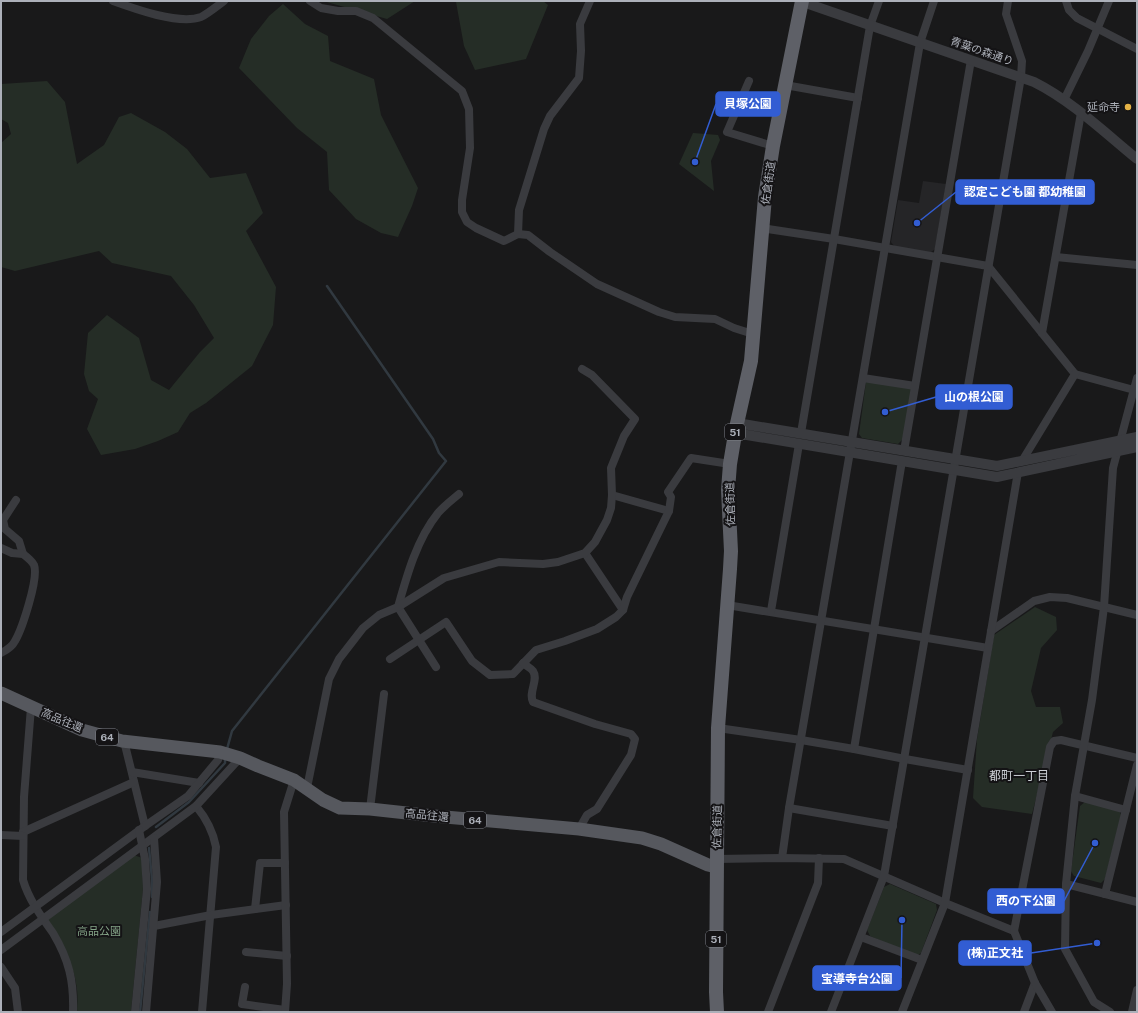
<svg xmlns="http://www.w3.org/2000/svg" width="1138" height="1013" viewBox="0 0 1138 1013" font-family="'Public Sans','Noto Sans JP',sans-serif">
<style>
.built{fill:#252527}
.green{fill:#252d26}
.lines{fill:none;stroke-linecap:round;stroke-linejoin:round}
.stream{stroke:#313940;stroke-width:2.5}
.minor{stroke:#3a3b3f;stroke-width:8}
.tertiary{stroke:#3a3b3f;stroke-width:10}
.primary{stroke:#56585e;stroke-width:13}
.trunk{stroke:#5e6067;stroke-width:14}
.poi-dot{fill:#e5b346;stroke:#141315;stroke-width:1.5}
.labels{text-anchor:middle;stroke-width:4;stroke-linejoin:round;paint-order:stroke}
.shield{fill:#141315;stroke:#7e8188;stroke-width:1}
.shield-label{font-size:10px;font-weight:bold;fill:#acb0b9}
.street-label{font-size:11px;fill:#acb0b9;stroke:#141315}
.poi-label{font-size:11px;fill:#acb0b9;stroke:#141315;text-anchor:end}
.park-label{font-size:11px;fill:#84a387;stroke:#141315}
.neighbourhood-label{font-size:12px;fill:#cccfd5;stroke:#141315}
.leader{fill:none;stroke:#325dd3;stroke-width:1.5}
.callout-dot{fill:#325dd3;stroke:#141315;stroke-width:1.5}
.callout{fill:#325dd3;stroke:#325dd3;stroke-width:1.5}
.callout-label{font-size:12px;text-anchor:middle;font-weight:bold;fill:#fff}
</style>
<rect width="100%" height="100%" fill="#19191a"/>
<path class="built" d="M923,181L946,184L935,249L930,253L895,247L891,242L898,200L919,203Z"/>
<g class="green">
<path d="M323,1H415L387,19Z"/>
<path d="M451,1H543L548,5L526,59L475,70L464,46L456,2Z"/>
<path d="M283,4L305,24L328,36L330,61L374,79L381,115L418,188L412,206L398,237L381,233L356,219L329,190L327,152L297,128L239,68L251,39L269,16Z"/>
<path d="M47,81L65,102L77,164L104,145L119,117L131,113L165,132L187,149L210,178L246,173L263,213L246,231L276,287L273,325L252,366L206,403L190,413L178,432L158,441L135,449L101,455L87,429L98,399L89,391L84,374L88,333L107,315L139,338L151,380L169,390L200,352L214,338L194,305L171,276L112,263L99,251L15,271L1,267V143L11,134L8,123L1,119V84Z"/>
<path d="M693,133L718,135L720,140L711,161L714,191L679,164Z"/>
<path d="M866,382L910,387L912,390L903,439L898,444L862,438L859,434Z"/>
<path d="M1035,607L1056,617L1057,630L1041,648L1031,691L1036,707H1060L1063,723L1053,732L1032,814L982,807L973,798L977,739L994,635Z"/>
<path d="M1085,802L1119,810L1121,815L1105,879L1101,883L1074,876L1071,871L1080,806Z"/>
<path d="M134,855L142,858L143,889L131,1012H77C77,1005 78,997 77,990C75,964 60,942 47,920Z"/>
<path d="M890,884L936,904L937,910L921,953L916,956L870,936L867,930L884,887Z"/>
</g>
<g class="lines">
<g class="stream">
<path d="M227,749L232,731L446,461L439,453L433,439L327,286"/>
<path d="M156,827L189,802L225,763V758"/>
<path d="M149,848L152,879V897"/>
<path d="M140,1012L150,912"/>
</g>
<g class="minor">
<path d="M113,1C135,9 179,25 201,17C209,13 217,6 224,1"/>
<path d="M310,1L321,8L338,11H356L373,18L462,91L469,109L470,148L462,200V212L467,222L476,228L504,241L518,234L528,235L550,252L597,284L659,312L675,317L715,319L734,328L753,334"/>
<path d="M1066,1L1069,10L1077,18L1137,49"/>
<path d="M749,81L727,132L773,146"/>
<path d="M785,85L858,98"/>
<path d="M1064,100L1088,51L1109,1"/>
<path d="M761,228L834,239L988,266L1075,374L1134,390"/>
<path d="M518,234L519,210L544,129L550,116L579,78L581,51L580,24L590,1"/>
<path d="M1056,257L1137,265"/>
<path d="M1042,333L1081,113"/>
<path d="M863,378L915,386"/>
<path d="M801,433L870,26L879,1"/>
<path d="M904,451L971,60"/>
<path d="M1022,461L1075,374"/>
<path d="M612,495L669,511"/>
<path d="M16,500L3,520L5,529L19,541L23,554"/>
<path d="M1,548L12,553L23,554C27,557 32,561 34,565C39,578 22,629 15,641C12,647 7,650 1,653"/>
<path d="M585,553L623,610"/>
<path d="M727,605L988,648"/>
<path d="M771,611L799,444"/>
<path d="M991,631L1034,601L1050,597L1067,598L1137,615"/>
<path d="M390,659L446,622L472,661L490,675L513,674L536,650L565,641L597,629L616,617L623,610L627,597L669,511L671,497L668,492L691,458L730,464"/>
<path d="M523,663C526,666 531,668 533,671C539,680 528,692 533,702L595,724L631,734L635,739L631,755L597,809L587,815L579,829"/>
<path d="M436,667L398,607C407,575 417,539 438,513C444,506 452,500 459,494"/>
<path d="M31,707L24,797L23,880C29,900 41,916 53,933C69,960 74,981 73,1012"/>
<path d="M718,728L801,740L854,749L905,759L968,770"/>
<path d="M124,741L145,826"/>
<path d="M854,749L902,461"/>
<path d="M132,772L199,783"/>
<path d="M307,788L329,679L339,659L363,628L379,615L398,607L444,578L499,562L543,564L558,562L585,553L595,542L607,520L611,508L612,495L611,468L624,436L635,419L592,375L582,369"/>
<path d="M1075,796L1126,810"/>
<path d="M196,806C206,818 213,831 216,847L202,1012"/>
<path d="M789,808L893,826"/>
<path d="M370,809L384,694"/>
<path d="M23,832L134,782"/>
<path d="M1,835L23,836"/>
<path d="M782,858L789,808L920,43L934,1"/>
<path d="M716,859L782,858L844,859L945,903L1014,931"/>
<path d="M1066,884L1137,902"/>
<path d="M1105,894L1137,765"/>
<path d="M255,909L260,863H285"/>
<path d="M154,926L211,915L286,905"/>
<path d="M1,932L145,826L188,796L218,760L220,752"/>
<path d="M861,937L922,960"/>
<path d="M1,950L196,806L240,758"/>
<path d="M246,952L287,956"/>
<path d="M1,967L15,988L18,1012"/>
<path d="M245,987L242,1004L285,1010"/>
<path d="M135,1012L147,889L145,859L139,830"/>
<path d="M146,1012L157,882L154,838"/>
<path d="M285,1012L287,984L284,812L294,780"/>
<path d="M768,1012L818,883L819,858"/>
<path d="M831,1012L884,876L1021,77L1022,61L1006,14L1008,1"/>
<path d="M902,1012L945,903L1018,472"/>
<path d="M1024,1012L1035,983"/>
<path d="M1052,1012L1035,983L1014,931L1050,747L1054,741L1061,740L1137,758"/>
<path d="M1110,1012L1094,1002L1065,949L1066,884L1075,796L1092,700L1104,607L1113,468L1137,378"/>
<path d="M1132,1012L1137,990"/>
</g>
<g class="tertiary">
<path d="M800,1L1034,82C1072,101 1104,132 1137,159"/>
<path d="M1137,437L997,466L743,424L736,428L741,434L997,477L1137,447"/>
</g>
<path class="primary" d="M1,693L82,730L122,741L220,752L240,758L258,766L294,780L323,800L340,808L370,809L434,816L579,829L642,838L661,844L708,865L716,867"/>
<path class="trunk" d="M717,1012L716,992L718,728L730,569L731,551L728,490L730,464L736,428L751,361L765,197L773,146L802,1"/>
</g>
<circle class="poi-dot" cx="1128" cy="107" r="4"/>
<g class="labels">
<g class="shield">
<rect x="725" y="424" width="20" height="16" rx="3"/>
<rect x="96" y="729" width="22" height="16" rx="3"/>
<rect x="464" y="812" width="22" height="16" rx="3"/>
<rect x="706" y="931" width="20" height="16" rx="3"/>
</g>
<g class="shield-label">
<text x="735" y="436">51</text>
<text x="107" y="741">64</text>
<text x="475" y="824">64</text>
<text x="716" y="943">51</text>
</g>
<g class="street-label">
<text transform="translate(982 51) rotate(19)" y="4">青葉の森通り</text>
<text transform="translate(768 183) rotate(-82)" y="4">佐倉街道</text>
<text transform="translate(730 504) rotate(-91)" y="4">佐倉街道</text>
<text transform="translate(62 720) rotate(23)" y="4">高品往還</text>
<text transform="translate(427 815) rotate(6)" y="4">高品往還</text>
<text transform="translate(717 827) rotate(-89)" y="4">佐倉街道</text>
</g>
<g class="poi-label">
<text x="1120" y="111">延命寺</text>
</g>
<g class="park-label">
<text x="99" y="935">高品公園</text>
</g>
<g class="neighbourhood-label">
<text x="1019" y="780">都町一丁目</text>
</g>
</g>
<path class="leader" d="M695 162L716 104M917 223L956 192M885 412L936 397M1095 843L1064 901M1097 943L1031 953M902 920L901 978"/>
<g class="callout-dot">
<circle cx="695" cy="162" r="4"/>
<circle cx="917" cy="223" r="4"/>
<circle cx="885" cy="412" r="4"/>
<circle cx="1095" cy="843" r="4"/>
<circle cx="1097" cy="943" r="4"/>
<circle cx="902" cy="920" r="4"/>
</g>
<g class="callout">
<rect x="716" y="92" width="64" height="24" rx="4"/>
<rect x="956" y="180" width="138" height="24" rx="4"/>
<rect x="936" y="385" width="76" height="24" rx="4"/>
<rect x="988" y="889" width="76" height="24" rx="4"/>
<rect x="959" y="941" width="72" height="24" rx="4"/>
<rect x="813" y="966" width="88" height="24" rx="4"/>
</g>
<g class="callout-label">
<text x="748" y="108">貝塚公園</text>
<text x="1025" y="196">認定こども園 都幼稚園</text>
<text x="974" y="401">山の根公園</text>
<text x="1026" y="905">西の下公園</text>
<text x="995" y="957">(株)正文社</text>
<text x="857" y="983">宝導寺台公園</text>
</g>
<rect width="1138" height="1013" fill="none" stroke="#acb0b9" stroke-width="4"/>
</svg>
